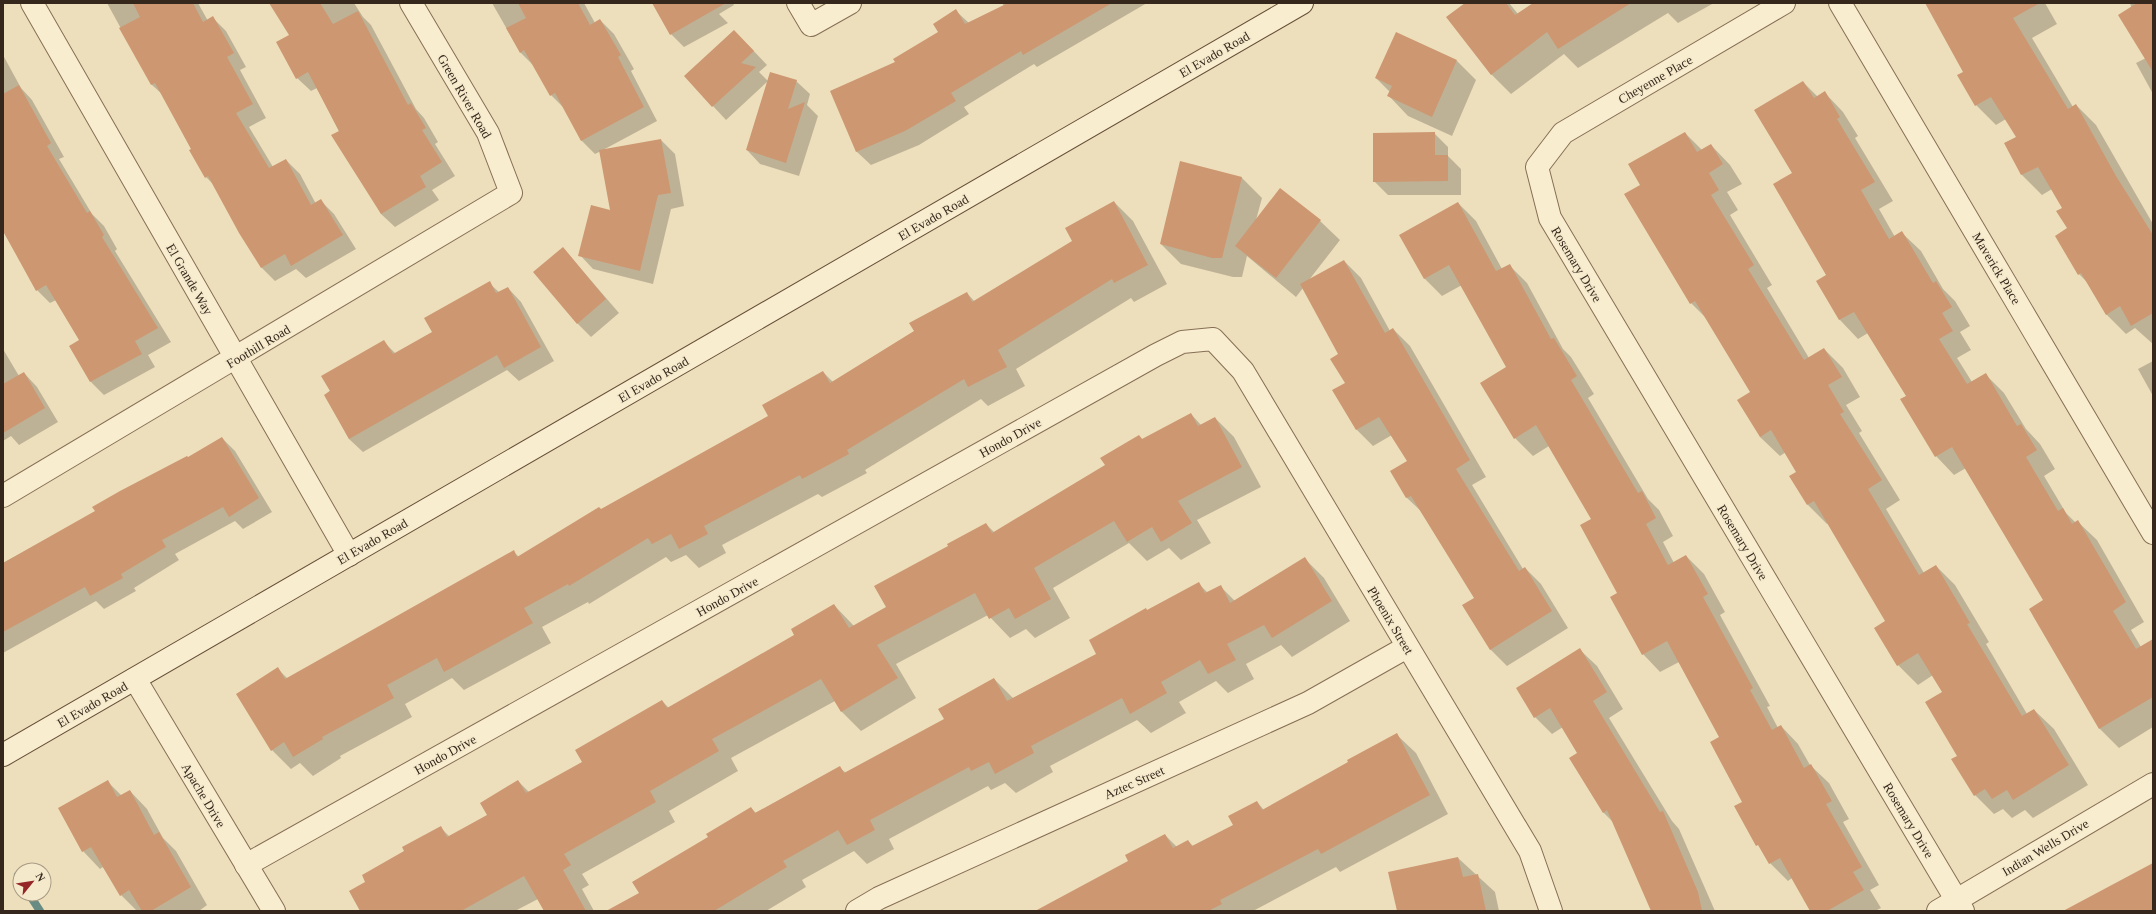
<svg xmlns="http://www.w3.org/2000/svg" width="2156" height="914" viewBox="0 0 2156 914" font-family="Georgia,serif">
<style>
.shadow{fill:#0003}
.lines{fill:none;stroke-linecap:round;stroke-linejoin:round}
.stream{stroke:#688c83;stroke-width:8}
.building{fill:#cd9771}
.minor-casing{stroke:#866f56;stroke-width:24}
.secondary-casing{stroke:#675039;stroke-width:24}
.minor{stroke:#f9edcf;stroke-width:22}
.secondary{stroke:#f9edcf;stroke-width:22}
.labels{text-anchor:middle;stroke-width:3;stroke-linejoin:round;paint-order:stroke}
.street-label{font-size:13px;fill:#35271b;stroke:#f5e9cc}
</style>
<rect width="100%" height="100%" fill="#eedfbc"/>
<g class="shadow">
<path d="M107,3H198L208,21L213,18L226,31L246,67L240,70L266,118L249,127L273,167L286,160L300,174L316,204L321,201L334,214L356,249L306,278L296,269L275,281L262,268L215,186L206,177L163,95L152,85Z"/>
<path d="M270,3H354L363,17L371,25L416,109L424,118L438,142L435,144L455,176L432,190L439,200L395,227L381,214L317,88L311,91L297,78L290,35Z"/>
<path d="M492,3H584L595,23L600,20L614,34L634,69L631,71L657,121L603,150L661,140L675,154L684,206L671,209L653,284L593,269L580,255L611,211L601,151L595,154L582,141L564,108L551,95L534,66L520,52Z"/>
<path d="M653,3H733L734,5L719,14L728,23L684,47L671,34Z"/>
<path d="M1002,3H1147L1037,67L1034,64L964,107L969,114L919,145L871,165L857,152L831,91L896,63L939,32L956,11L969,23L1004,6Z"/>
<path d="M1467,3H1509L1518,14L1535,3H1714L1678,23L1668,13L1578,68L1564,54L1511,94L1491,74Z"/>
<path d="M1939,3H2045L2057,24L2032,38L2073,107L2076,105L2096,125L2153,224V344L2135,328L2126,334L2106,314L2089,284L2079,274L2063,208L2052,189L2042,195L2022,175L2005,144L2017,137L2006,119L1996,125L1976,105Z"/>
<path d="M2130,3H2153V94L2136,63L2146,58Z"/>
<path d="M747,44L767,65L759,72L768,81L726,120L685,76Z"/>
<path d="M3,55L21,88L32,100L64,157L59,159L92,214L104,226L117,249L115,251L171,342L148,355L155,367L104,395L91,382L71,346L80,341L56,300L50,303L37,290L3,231Z"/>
<path d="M1457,61L1476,80L1452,136L1408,116L1389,96L1390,92L1376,78Z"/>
<path d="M796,81L810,94L807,105L818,116L799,176L760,164L747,150Z"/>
<path d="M1803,82L1818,97L1825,93L1843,112L1858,136L1855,138L1893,201L1879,209L1895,237L1902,233L1921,251L1943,289L1955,301L1970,326L1960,332L1971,350L1957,358L1972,382L1985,374L2004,393L2026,429L2040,444L2055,469L2044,476L2066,513L2076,523L2078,522L2097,540L2144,622L2131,630L2141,647L2153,649V727L2119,748L2100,729L2030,609L2045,601L1966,468L1954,475L1936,456L1907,396L1868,333L1858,339L1840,320L1817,282L1827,276L1793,174Z"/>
<path d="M1434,133L1448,147V156L1461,169V195H1388L1374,181Z"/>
<path d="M1685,133L1702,150L1711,145L1730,165L1742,184L1727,192L1738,210L1730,215L1772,285L1767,288L1809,358L1824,349L1843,368L1860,397L1846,405L1862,431L1859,433L1900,500L1886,509L1924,573L1936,566L1955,585L1989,642L1986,644L2027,714L2034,710L2054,729L2088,785L2033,818L2025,810L2012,818L2003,809L1994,814L1975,795L1959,756L1943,692L1933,675L1918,685L1898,665L1876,628L1887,621L1828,523L1827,524L1808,505L1798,472L1786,452L1780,456L1760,437L1752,393L1707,319L1691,303L1641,185Z"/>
<path d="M1181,163L1242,178L1262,198L1256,220L1320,221L1340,240L1309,280L1344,261L1361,278L1390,331L1393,329L1410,346L1486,477L1472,485L1523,569L1525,568L1541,584L1568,628L1507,666L1490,649L1475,598L1423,513L1407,498L1392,472L1408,462L1392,435L1373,446L1357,430L1334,391L1346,384L1339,354L1303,288L1296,297L1247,256L1242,277H1233L1181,264L1161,244Z"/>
<path d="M1114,202L1133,221L1167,284L1134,302L1131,298L1016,369L1025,386L988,406L981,399L865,470L867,473L822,497L818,494L722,545L726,553L699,568L686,555L671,562L666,557L589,604L588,602L542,627L551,643L464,690L452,678L405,704L412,717L340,756L341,758L313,776L300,763L291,769L272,750L278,669L288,679L514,552L519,557L769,416L823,372L833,382L915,331L967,293L975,302L1074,241Z"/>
<path d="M1458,203L1476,221L1502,269L1509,265L1527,283L1563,349L1571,357L1594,394L1588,398L1648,499L1659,510L1673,536L1663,542L1674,563L1686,556L1704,574L1725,612L1720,615L1770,706L1767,707L1778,728L1781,726L1798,744L1810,765L1829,783L1849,819L1843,822L1879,885L1870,890L1881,908L1875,911H1811L1792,878L1788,881L1770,863L1743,802L1720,737L1679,662L1660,672L1643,654L1618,594L1593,519L1549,446L1533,456L1515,438L1507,367L1462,285L1442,296L1424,278Z"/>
<path d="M563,248L619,313L591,337L577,323Z"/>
<path d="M489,283L500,293L508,288L521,302L554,361L519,381L507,370L363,452L349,439L325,395L384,342L396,354L433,332Z"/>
<path d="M3,349L19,376L24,373L37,387L58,422L19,445L11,436L3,441Z"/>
<path d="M2153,361V396L2138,369Z"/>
<path d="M1191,414L1201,425L1215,418L1234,437L1261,487L1197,520L1211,543L1181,560L1169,548L1147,561L1129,543L1053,588L1070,618L1035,638L1026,629L1010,638L988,615L896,664L916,698L861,731L842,712L835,701L731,758L738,771L669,811L675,822L582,874L589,885L582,889L594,911H545L538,899L515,911H361L367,882L440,827L450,837L488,816L518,781L530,793L583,762L662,701L669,708L796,635L834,605L854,626L887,607L950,547L986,524L995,533L1106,466L1139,436L1143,440Z"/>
<path d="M222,438L235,451L272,512L243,529L235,521L175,554L179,560L134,588L136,591L104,609L96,601L3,653V563L96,512Z"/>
<path d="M1305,559L1324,578L1350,621L1292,657L1281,645L1246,664L1254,679L1228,693L1216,681L1179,702L1186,713L1151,733L1137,720L1050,766L1053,772L1016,793L1005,783L991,790L988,786L889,839L894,849L867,864L854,851L802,880L806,887L766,911H608L641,894L709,837L751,808L756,813L839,767L846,773L945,720L994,679L1013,698L1098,654L1148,611L1199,584L1208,593L1220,586L1235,601Z"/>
<path d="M1580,650L1597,666L1623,709L1609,718L1672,821L1679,829L1715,911H1652L1614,823L1603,812L1579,753L1563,727L1552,734L1535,717Z"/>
<path d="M1397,735L1416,753L1448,814L1340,872L1336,867L1253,911H1039L1129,861L1165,835L1177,847L1188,841L1194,847L1234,825L1257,802L1264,810Z"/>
<path d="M107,781L122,796L130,791L147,809L163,838L176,851L207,905L199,911H137L121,895L103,867L100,869L83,851Z"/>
<path d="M1458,858L1495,892L1499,911H1398Z"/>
</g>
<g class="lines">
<g class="stream">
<path d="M18,875L20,878"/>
<path d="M29,894L40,911"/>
</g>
</g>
<g class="building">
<path d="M133,3H193L203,22L213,16L234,53L227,57L253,104L236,113L269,168L286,159L311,205L321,199L343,235L291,266L285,254L261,268L239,233L208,176L205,178L189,150L191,149L155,83L151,85L119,28L140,17Z"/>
<path d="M269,3H320L333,24L358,11L408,105L411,103L426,128L422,130L442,162L420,176L426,187L381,214L331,135L339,131L308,72L296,79L276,42L289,35Z"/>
<path d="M518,3H578L590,25L600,19L621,55L618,57L644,107L581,141L555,93L550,96L524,50L520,53L506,28L526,18Z"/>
<path d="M652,3H726L670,35Z"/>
<path d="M1008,3H1112L1023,55L1021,51L951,93L956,101L905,131L856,152L830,91L895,62L893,59L938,32L933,24L956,9L965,24Z"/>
<path d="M1465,3H1506L1515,15L1533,3H1631L1558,49L1547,32L1491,75L1446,17Z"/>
<path d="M1925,3H2040L2013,18L2068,109L2076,104L2116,176L2153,235V313L2131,326L2120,306L2106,315L2081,273L2078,275L2055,236L2067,228L2056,211L2062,208L2038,167L2021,175L2004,143L2016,137L1991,97L1975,106L1957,75L1963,72Z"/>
<path d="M2137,3H2153V72L2118,15Z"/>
<path d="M734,30L754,51L741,63L756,67L712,107L684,76Z"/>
<path d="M1396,32L1457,60L1432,117L1387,96L1392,86L1375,78Z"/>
<path d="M770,72L797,80L788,109L805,102L786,163L746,150Z"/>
<path d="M1803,81L1814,98L1825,91L1840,117L1837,119L1875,182L1861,190L1889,239L1902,231L1933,283L1936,281L1952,307L1942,313L1953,331L1939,339L1967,384L1986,373L2017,426L2021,424L2037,450L2026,457L2058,511L2063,508L2072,524L2078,520L2126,602L2113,611L2136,649L2153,639V697L2099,729L2029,609L2043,600L1952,447L1935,457L1900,399L1906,396L1854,312L1839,320L1816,281L1826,275L1773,184L1792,173L1754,110Z"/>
<path d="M19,85L51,143L47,146L87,213L90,211L104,235L102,237L158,328L135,341L142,354L90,382L69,346L79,340L46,285L36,291L3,231V94Z"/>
<path d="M1435,132V155H1448V181L1373,182V133Z"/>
<path d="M1685,132L1697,152L1711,144L1723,164L1709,173L1719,190L1711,195L1754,265L1748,269L1804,360L1824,348L1842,377L1828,385L1844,412L1840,414L1882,480L1868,489L1919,575L1936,565L1970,623L1967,624L2022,716L2034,709L2069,765L2013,800L2007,790L1992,799L1985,789L1974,796L1951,759L1957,756L1925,702L1942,692L1918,653L1897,666L1874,628L1885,621L1814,501L1807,505L1789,476L1796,472L1771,430L1760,437L1737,400L1750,392L1695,301L1690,304L1624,194L1640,185L1628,164Z"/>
<path d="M661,139L671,193L658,195L640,271L578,256L591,205L610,210L599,150Z"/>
<path d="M1180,161L1242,177L1222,258H1212L1160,244Z"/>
<path d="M1280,188L1321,220L1276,278L1235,246Z"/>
<path d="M1114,201L1148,265L1114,283L1112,279L998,350L1007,367L968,387L964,379L847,450L849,454L802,479L800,475L704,526L708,534L679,549L671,534L652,544L648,538L569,586L568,584L524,608L533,623L444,672L437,658L387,685L394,698L322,737L323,739L293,757L284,742L271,751L236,694L278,667L285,679L514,550L517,557L599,507L601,509L768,416L762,405L823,371L830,383L914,331L909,323L967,292L972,302L1072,241L1065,228Z"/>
<path d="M1458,202L1496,271L1510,264L1551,339L1554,338L1577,376L1571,380L1638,493L1642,491L1656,518L1646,524L1668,565L1686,555L1708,594L1703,597L1753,688L1750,690L1772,730L1781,725L1804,768L1811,764L1832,801L1826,804L1862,867L1853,872L1864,890L1827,911H1810L1780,858L1769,864L1758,845L1756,846L1734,806L1742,802L1710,742L1719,737L1667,641L1642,655L1610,597L1617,593L1580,525L1591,519L1536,425L1514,439L1480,383L1506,367L1449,265L1424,279L1399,235Z"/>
<path d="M563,247L606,299L577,324L533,272Z"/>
<path d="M1344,260L1385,333L1393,328L1470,460L1456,469L1519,571L1525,567L1552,611L1490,650L1462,605L1474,598L1411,496L1406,498L1390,471L1407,461L1379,417L1356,430L1332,390L1345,383L1330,359L1338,354L1300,284Z"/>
<path d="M490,281L496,293L508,287L541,347L504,368L497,355L349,439L324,395L330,391L321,376L384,340L393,354L432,332L424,318Z"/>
<path d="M24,372L45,408L3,433V384Z"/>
<path d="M1191,413L1198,426L1215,417L1242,467L1178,501L1192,523L1161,542L1152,527L1127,542L1114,521L1034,568L1051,599L1015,619L1009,608L989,619L975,593L877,645L898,678L841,712L821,679L712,739L719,751L650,791L656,802L564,854L571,865L563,870L586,911H544L524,876L461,911H360L349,891L365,882L362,875L404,851L402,847L441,826L447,837L487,815L480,803L518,780L526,793L582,762L575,750L662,700L667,708L794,635L791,629L834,604L849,628L886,607L874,586L948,546L947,544L986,523L992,533L1105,465L1100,458L1139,435L1142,439Z"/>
<path d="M222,437L259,498L229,517L223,507L162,540L166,547L121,574L123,578L90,596L85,587L3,632V563L95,511L92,507L120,491L187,456L188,457Z"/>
<path d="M1305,557L1332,601L1272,638L1264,625L1227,644L1236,660L1208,674L1200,660L1161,682L1167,693L1130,714L1122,698L1031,746L1034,753L995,774L989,762L971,771L969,767L870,820L875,830L847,845L838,830L783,861L787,867L714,911H606L639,893L632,882L708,837L706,834L751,807L755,813L840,766L844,773L944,719L938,709L994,678L1007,701L1096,654L1089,640L1146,608L1147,610L1199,582L1205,593L1221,585L1230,603Z"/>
<path d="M1580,648L1607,692L1593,701L1660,812L1663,811L1698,892L1702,911H1651L1607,810L1603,813L1569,758L1577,753L1550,708L1534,718L1516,688Z"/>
<path d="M1397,733L1430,795L1321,854L1318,849L1220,900L1222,904L1208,911H1035L1128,861L1125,855L1165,834L1173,848L1188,840L1192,846L1233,825L1228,816L1257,801L1262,810L1348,762L1347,760Z"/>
<path d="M108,780L117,797L130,790L154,835L159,832L191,887L151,911H142L129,890L120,896L91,847L82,852L58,808Z"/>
<path d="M1458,857L1463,877L1478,874L1486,911H1397L1388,872Z"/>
<path d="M2153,863V911H2063Z"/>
</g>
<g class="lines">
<g class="minor-casing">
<g id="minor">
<path d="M32,3L349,555"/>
<path d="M798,3L811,25L850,3"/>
<path d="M1784,3L1563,133L1537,167L1550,218L1963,911"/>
<path d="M1840,3L2153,533"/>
<path d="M3,496L511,193L488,133L411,3"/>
<path d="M135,679L274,911"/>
<path d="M246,865L1156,355L1182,342L1213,339L1243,371L1530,851L1551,911"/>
<path d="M857,911L879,898L1308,703L1407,647"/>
<path d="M1938,911L2153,784"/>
</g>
</g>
<g class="secondary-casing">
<path id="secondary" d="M3,755L1302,3"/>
</g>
<use href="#minor" class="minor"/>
<use href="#secondary" class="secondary"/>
</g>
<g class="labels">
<g class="street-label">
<text transform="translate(1214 54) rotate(-30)" y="5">El Evado Road</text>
<text transform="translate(1655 79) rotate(-30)" y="5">Cheyenne Place</text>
<text transform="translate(465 96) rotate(60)" y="5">Green River Road</text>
<text transform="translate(933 217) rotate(-30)" y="5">El Evado Road</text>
<text transform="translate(1577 264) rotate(59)" y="5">Rosemary Drive</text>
<text transform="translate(1997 268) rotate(59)" y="5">Maverick Place</text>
<text transform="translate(190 279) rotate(60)" y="5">El Grande Way</text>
<text transform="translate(258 346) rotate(-31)" y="5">Foothill Road</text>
<text transform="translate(653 379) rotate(-30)" y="5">El Evado Road</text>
<text transform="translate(1010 437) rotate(-29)" y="5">Hondo Drive</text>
<text transform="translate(372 541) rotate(-30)" y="5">El Evado Road</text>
<text transform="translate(1743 542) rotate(59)" y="5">Rosemary Drive</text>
<text transform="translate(727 596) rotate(-29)" y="5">Hondo Drive</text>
<text transform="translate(1391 620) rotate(59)" y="5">Phoenix Street</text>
<text transform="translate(92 704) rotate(-30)" y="5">El Evado Road</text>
<text transform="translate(445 754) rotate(-29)" y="5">Hondo Drive</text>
<text transform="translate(1134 782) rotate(-24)" y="5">Aztec Street</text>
<text transform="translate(204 795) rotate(59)" y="5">Apache Drive</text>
<text transform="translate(1909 820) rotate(59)" y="5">Rosemary Drive</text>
<text transform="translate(2045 847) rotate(-31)" y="5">Indian Wells Drive</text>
</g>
</g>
<rect width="2156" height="914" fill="none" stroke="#35271b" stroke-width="8"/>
<g transform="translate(32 882) rotate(60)"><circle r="19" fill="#f5e9cc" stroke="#a89b85"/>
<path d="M0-3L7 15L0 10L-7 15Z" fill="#952526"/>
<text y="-6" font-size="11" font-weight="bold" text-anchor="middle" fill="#35271b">N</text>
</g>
</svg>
